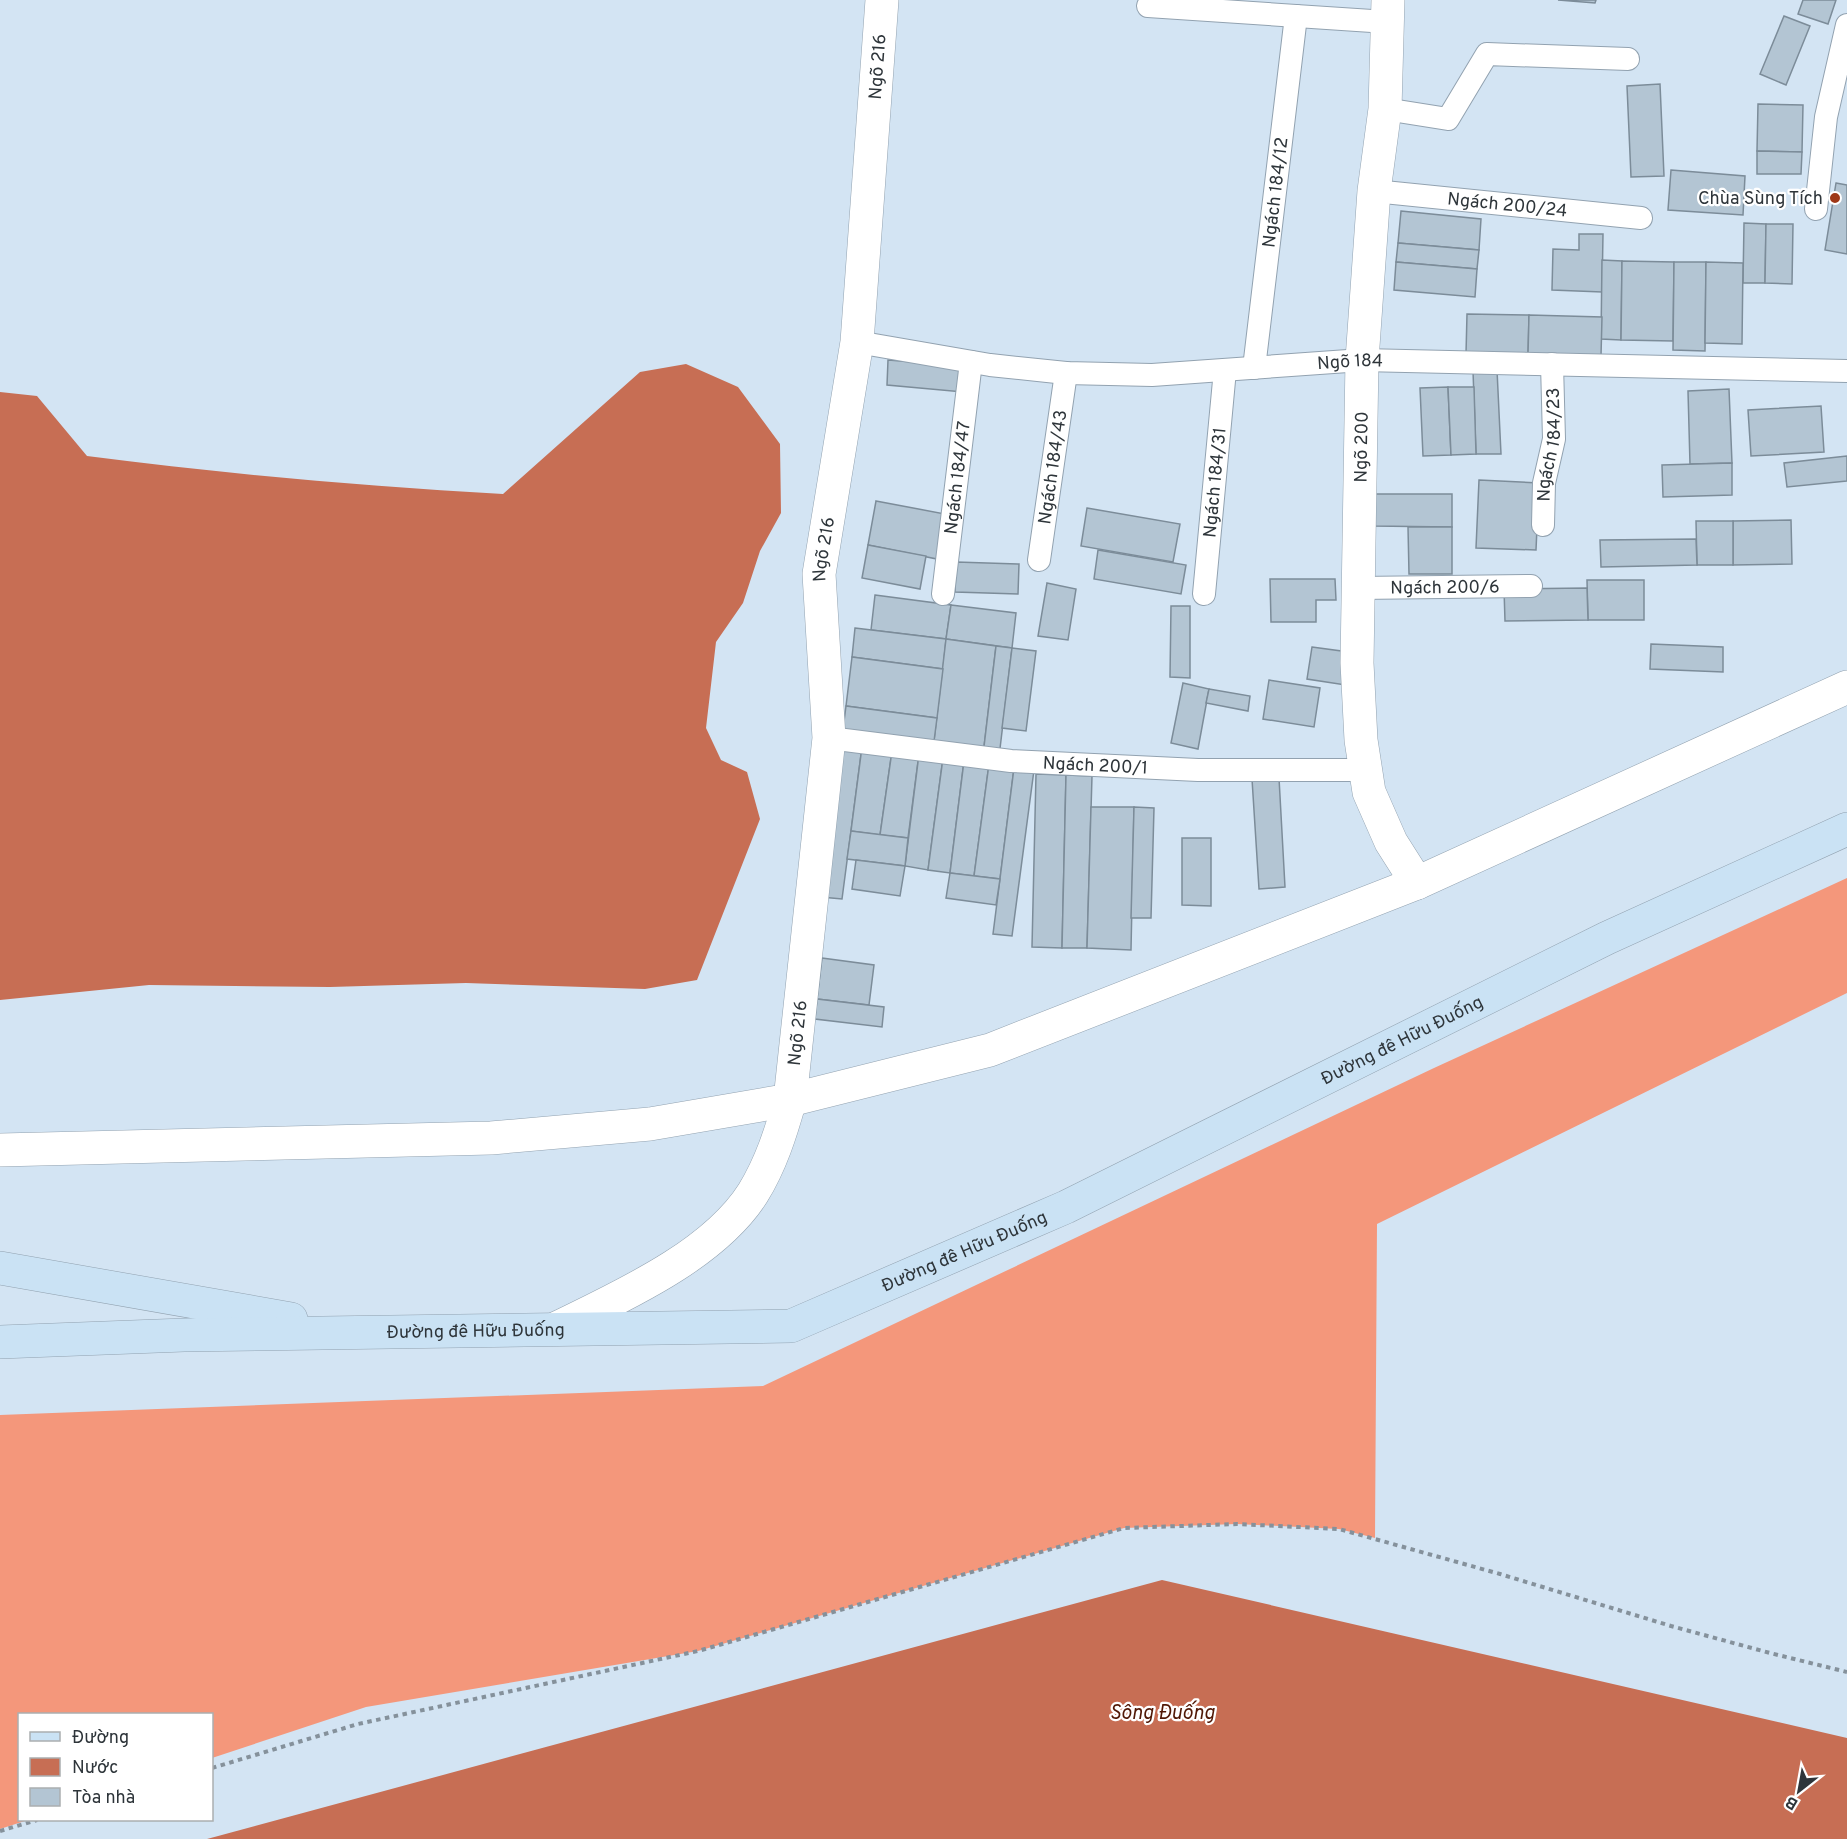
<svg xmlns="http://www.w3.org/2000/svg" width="1847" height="1839" viewBox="0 0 1847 1839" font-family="Overpass,sans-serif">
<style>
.forest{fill:#f4977b}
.water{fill:#c76e54}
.building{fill:#b3c5d3;stroke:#7c8c99;stroke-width:1.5}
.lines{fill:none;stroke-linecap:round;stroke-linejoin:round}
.service-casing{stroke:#92a2b0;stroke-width:24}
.minor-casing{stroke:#92a2b0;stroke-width:34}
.tertiary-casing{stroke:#92a2b0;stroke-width:34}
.secondary-casing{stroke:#92a2b0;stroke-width:34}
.path{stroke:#85919b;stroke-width:4;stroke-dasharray:4.5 4.5;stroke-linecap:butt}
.service{stroke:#fff;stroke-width:22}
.minor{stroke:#fff;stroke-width:33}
.tertiary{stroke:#fff;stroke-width:33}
.secondary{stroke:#cae2f4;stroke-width:33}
.poi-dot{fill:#9e3717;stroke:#fff;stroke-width:2}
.labels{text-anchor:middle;stroke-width:4.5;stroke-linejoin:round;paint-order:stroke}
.street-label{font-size:18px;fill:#2e353a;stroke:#fff}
.poi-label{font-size:18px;fill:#2e353a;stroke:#fff;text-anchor:end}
.water-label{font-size:20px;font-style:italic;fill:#511806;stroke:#fff}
</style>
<rect width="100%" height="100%" fill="#d3e4f3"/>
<path class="forest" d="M1847,878V993L1377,1224L1375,1538L1339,1529L1237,1524L1124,1528L698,1651L366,1707L212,1758V1714H20V1820H28L0,1829V1415L763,1386L1434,1068Z"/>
<g class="water">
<path d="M686,364L738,387L780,444L781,513L760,551L743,603L716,642L706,728L721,760L747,772L760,819L697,980L645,989L466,983L330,987L149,985L0,1000V392L37,396L87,456C225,474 364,486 503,494L640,372Z"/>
<path d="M1162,1580L1847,1738V1839H207Z"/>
</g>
<g class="building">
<path d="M1558,0H1596L1595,3Z"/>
<path d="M1803,0H1836L1828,24L1798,14Z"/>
<path d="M1784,16L1810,26L1786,85L1760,74Z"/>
<path d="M1660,84L1664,176L1631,177L1627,86Z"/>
<path d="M1758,104L1803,105L1802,152L1757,151Z"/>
<path d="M1757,151L1802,152L1801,174H1757Z"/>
<path d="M1671,170L1745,176L1743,215L1668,210Z"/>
<path d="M1836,183L1847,185V254L1825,250Z"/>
<path d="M1401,211L1481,219L1479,250L1398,243Z"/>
<path d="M1744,223L1766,224L1765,283H1743Z"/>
<path d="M1766,224H1793L1792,284L1765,283Z"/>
<path d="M1579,234H1603L1602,292L1552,290L1553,249L1579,250Z"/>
<path d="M1398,243L1479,250L1477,269L1396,262Z"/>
<path d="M1602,260L1622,261L1621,340L1601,339Z"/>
<path d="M1622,261L1674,262L1673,341L1621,340Z"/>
<path d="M1396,262L1477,269L1475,297L1394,290Z"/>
<path d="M1674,262H1706L1705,351L1673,350Z"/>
<path d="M1706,262L1743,263L1742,344L1705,343Z"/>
<path d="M1467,314L1529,315L1528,355L1466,354Z"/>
<path d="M1529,315L1602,317L1601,356L1528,355Z"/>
<path d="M888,360L965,366L963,392L887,385Z"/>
<path d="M1497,370L1501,454H1476L1473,371Z"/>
<path d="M1448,387L1451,455L1423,456L1420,388Z"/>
<path d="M1448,387H1474L1476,454L1451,455Z"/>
<path d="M1729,389L1732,463L1690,464L1688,391Z"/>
<path d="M1821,406L1824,452L1751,456L1748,410Z"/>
<path d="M1847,456V481L1787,487L1784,463Z"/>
<path d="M1732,463V495L1663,497L1662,465Z"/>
<path d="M1479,480L1539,483L1536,550L1476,548Z"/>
<path d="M1373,494H1452V527L1372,526Z"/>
<path d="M876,501L945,514L937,559L868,545Z"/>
<path d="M1087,508L1180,524L1173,562L1081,546Z"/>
<path d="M1791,520L1792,564L1733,565V521Z"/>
<path d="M1696,521H1733V565H1697Z"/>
<path d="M1408,527H1452V574H1409Z"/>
<path d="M1696,539L1697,565L1601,567L1600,540Z"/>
<path d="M868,545L926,556L920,589L862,578Z"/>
<path d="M1098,550L1186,565L1181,594L1094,579Z"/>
<path d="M956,562L1019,564L1018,594L955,592Z"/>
<path d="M1270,579H1335L1336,600H1316V622H1271Z"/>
<path d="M1587,580H1644V620H1588Z"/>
<path d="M1047,583L1076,589L1068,640L1038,636Z"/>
<path d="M1587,588L1588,620L1505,621L1504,589Z"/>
<path d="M875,595L951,605L946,639L871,630Z"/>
<path d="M951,605L1016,613L1012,648L946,639Z"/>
<path d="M1171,606H1190V678L1170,677Z"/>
<path d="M855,628L946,639L943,669L852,657Z"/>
<path d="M946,639L996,646L983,755L933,749Z"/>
<path d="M1651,644L1723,647V672L1650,669Z"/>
<path d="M996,646L1012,648L999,757L983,755Z"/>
<path d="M1312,647L1356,653L1352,686L1307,679Z"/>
<path d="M1012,648L1036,651L1026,731L1002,728Z"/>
<path d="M852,657L943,669L937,718L846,706Z"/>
<path d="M1269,680L1320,688L1314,727L1263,719Z"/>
<path d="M1183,683L1209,689L1198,749L1171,743Z"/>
<path d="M1209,689L1250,696L1248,711L1206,703Z"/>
<path d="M846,706L937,718L933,749L842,737Z"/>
<path d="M841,744L862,747L842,899L821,897Z"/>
<path d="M862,747L892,751L880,835L851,831Z"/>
<path d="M892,751L919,754L908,838L880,835Z"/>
<path d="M919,754L943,758L928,870L905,866Z"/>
<path d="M943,758L964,761L950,873L928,870Z"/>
<path d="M964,761L989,764L974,876L950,873Z"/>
<path d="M989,764L1014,768L1000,879L974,876Z"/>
<path d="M1014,768L1034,770L1012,936L993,934Z"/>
<path d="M1036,774L1066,775L1062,948L1032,947Z"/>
<path d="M1066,775L1092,776L1087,948H1062Z"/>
<path d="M1279,778L1285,887L1259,889L1252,779Z"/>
<path d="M1091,807H1134L1131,950L1087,948Z"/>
<path d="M1134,807L1154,808L1151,918H1131Z"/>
<path d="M851,831L908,838L905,866L847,859Z"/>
<path d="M1182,838H1211V906L1182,905Z"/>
<path d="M856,860L905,866L900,896L852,889Z"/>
<path d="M950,873L1000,879L996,905L946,898Z"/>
<path d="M822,958L874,965L869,1005L817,999Z"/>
<path d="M817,999L884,1007L882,1027L815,1019Z"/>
</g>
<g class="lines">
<g class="service-casing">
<g id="service">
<path d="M1148,6L1387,22"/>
<path d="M1385,109L1448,119L1487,54L1628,59"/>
<path id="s1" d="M1374,191L1641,218"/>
<path d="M1816,209L1826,117L1847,25"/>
<path id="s2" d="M857,342L990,365L1066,373L1152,375L1362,360L1847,371"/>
<path id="s3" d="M1254,368L1296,16"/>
<path id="s4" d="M1543,525L1544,483L1554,439L1552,364"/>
<path id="s5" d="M1039,560L1066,373"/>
<path id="s6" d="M1358,588L1531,586"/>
<path id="s7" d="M943,594L971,362"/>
<path id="s8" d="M1204,594L1225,370"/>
<path id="s9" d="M829,738L1011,761L1198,770H1366"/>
</g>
</g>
<g class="minor-casing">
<g id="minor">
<path d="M1388,0L1385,109L1374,191L1362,360L1357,663L1361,740L1369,792L1391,842L1417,883"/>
<path id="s10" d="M555,1329C620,1297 713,1256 753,1193C771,1164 781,1132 790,1100L829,738L819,574L857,342L882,0"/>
</g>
</g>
<g class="tertiary-casing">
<path id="tertiary" d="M0,1150L491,1138L650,1124L790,1100L990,1050L1417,883L1847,687"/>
</g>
<g class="secondary-casing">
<g id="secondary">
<path d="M0,1268L291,1319"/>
<path id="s11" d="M0,1342L184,1335L791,1326L1066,1207L1607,938L1847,829"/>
</g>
</g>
<g class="path">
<path d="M212,1768L358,1724L698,1651L1124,1528L1237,1524L1339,1529L1500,1574L1671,1626L1770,1653L1847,1672"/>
<path d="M0,1831L37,1820"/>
</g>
<use href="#service" class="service"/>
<use href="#minor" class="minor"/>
<use href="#tertiary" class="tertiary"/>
<use href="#secondary" class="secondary"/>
</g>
<circle class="poi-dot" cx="1835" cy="198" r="6"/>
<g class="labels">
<g class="street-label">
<text dy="6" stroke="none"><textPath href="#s10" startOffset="1383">Ngõ 216</textPath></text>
<text dy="6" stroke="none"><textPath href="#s3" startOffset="177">Ngách 184/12</textPath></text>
<text dy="6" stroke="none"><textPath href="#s1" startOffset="134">Ngách 200/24</textPath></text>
<text dy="6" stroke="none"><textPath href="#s2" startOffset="496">Ngõ 184</textPath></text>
<text dy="6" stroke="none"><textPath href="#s4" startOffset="81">Ngách 184/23</textPath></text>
<text transform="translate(1361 447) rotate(-89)" y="6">Ngõ 200</text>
<text dy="6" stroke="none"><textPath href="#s5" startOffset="94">Ngách 184/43</textPath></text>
<text dy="6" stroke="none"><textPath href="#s7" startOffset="117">Ngách 184/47</textPath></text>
<text dy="6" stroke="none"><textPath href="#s8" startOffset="112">Ngách 184/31</textPath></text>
<text dy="6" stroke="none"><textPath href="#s10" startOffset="897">Ngõ 216</textPath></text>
<text dy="6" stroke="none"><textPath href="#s6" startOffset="87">Ngách 200/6</textPath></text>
<text dy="6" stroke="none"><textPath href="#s9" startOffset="268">Ngách 200/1</textPath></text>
<text dy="6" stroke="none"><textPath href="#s10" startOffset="411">Ngõ 216</textPath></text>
<text dy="6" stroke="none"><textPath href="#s11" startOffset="1466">Đường đê Hữu Đuống</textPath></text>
<text dy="6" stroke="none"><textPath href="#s11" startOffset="980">Đường đê Hữu Đuống</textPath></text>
<text dy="6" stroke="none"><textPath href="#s11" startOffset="476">Đường đê Hữu Đuống</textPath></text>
</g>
<g class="poi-label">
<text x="1823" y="204">Chùa Sùng Tích</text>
</g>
<g class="water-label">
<text x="1162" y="1719">Sông Đuống</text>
</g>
</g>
<rect x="18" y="1713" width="195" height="108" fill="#ffffff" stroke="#abaeb0" stroke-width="1.5"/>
<rect x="30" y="1732" width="30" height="9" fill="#cae2f4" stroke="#abaeb0" stroke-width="1.5"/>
<text x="72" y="1743" font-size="18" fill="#2e353a">Đường</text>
<rect x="30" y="1758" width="30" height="18" fill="#c76e54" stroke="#abaeb0" stroke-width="1.5"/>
<text x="72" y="1773" font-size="18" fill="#2e353a">Nước</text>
<rect x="30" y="1788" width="30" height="18" fill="#b3c5d3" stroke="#abaeb0" stroke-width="1.5"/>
<text x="72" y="1803" font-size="18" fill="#2e353a">Tòa nhà</text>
<g transform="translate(1799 1791) rotate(211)" stroke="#ffffff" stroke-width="4.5" paint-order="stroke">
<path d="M0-4.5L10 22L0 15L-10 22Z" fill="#2e353a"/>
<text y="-9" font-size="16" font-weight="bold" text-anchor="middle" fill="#2e353a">B</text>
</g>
</svg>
